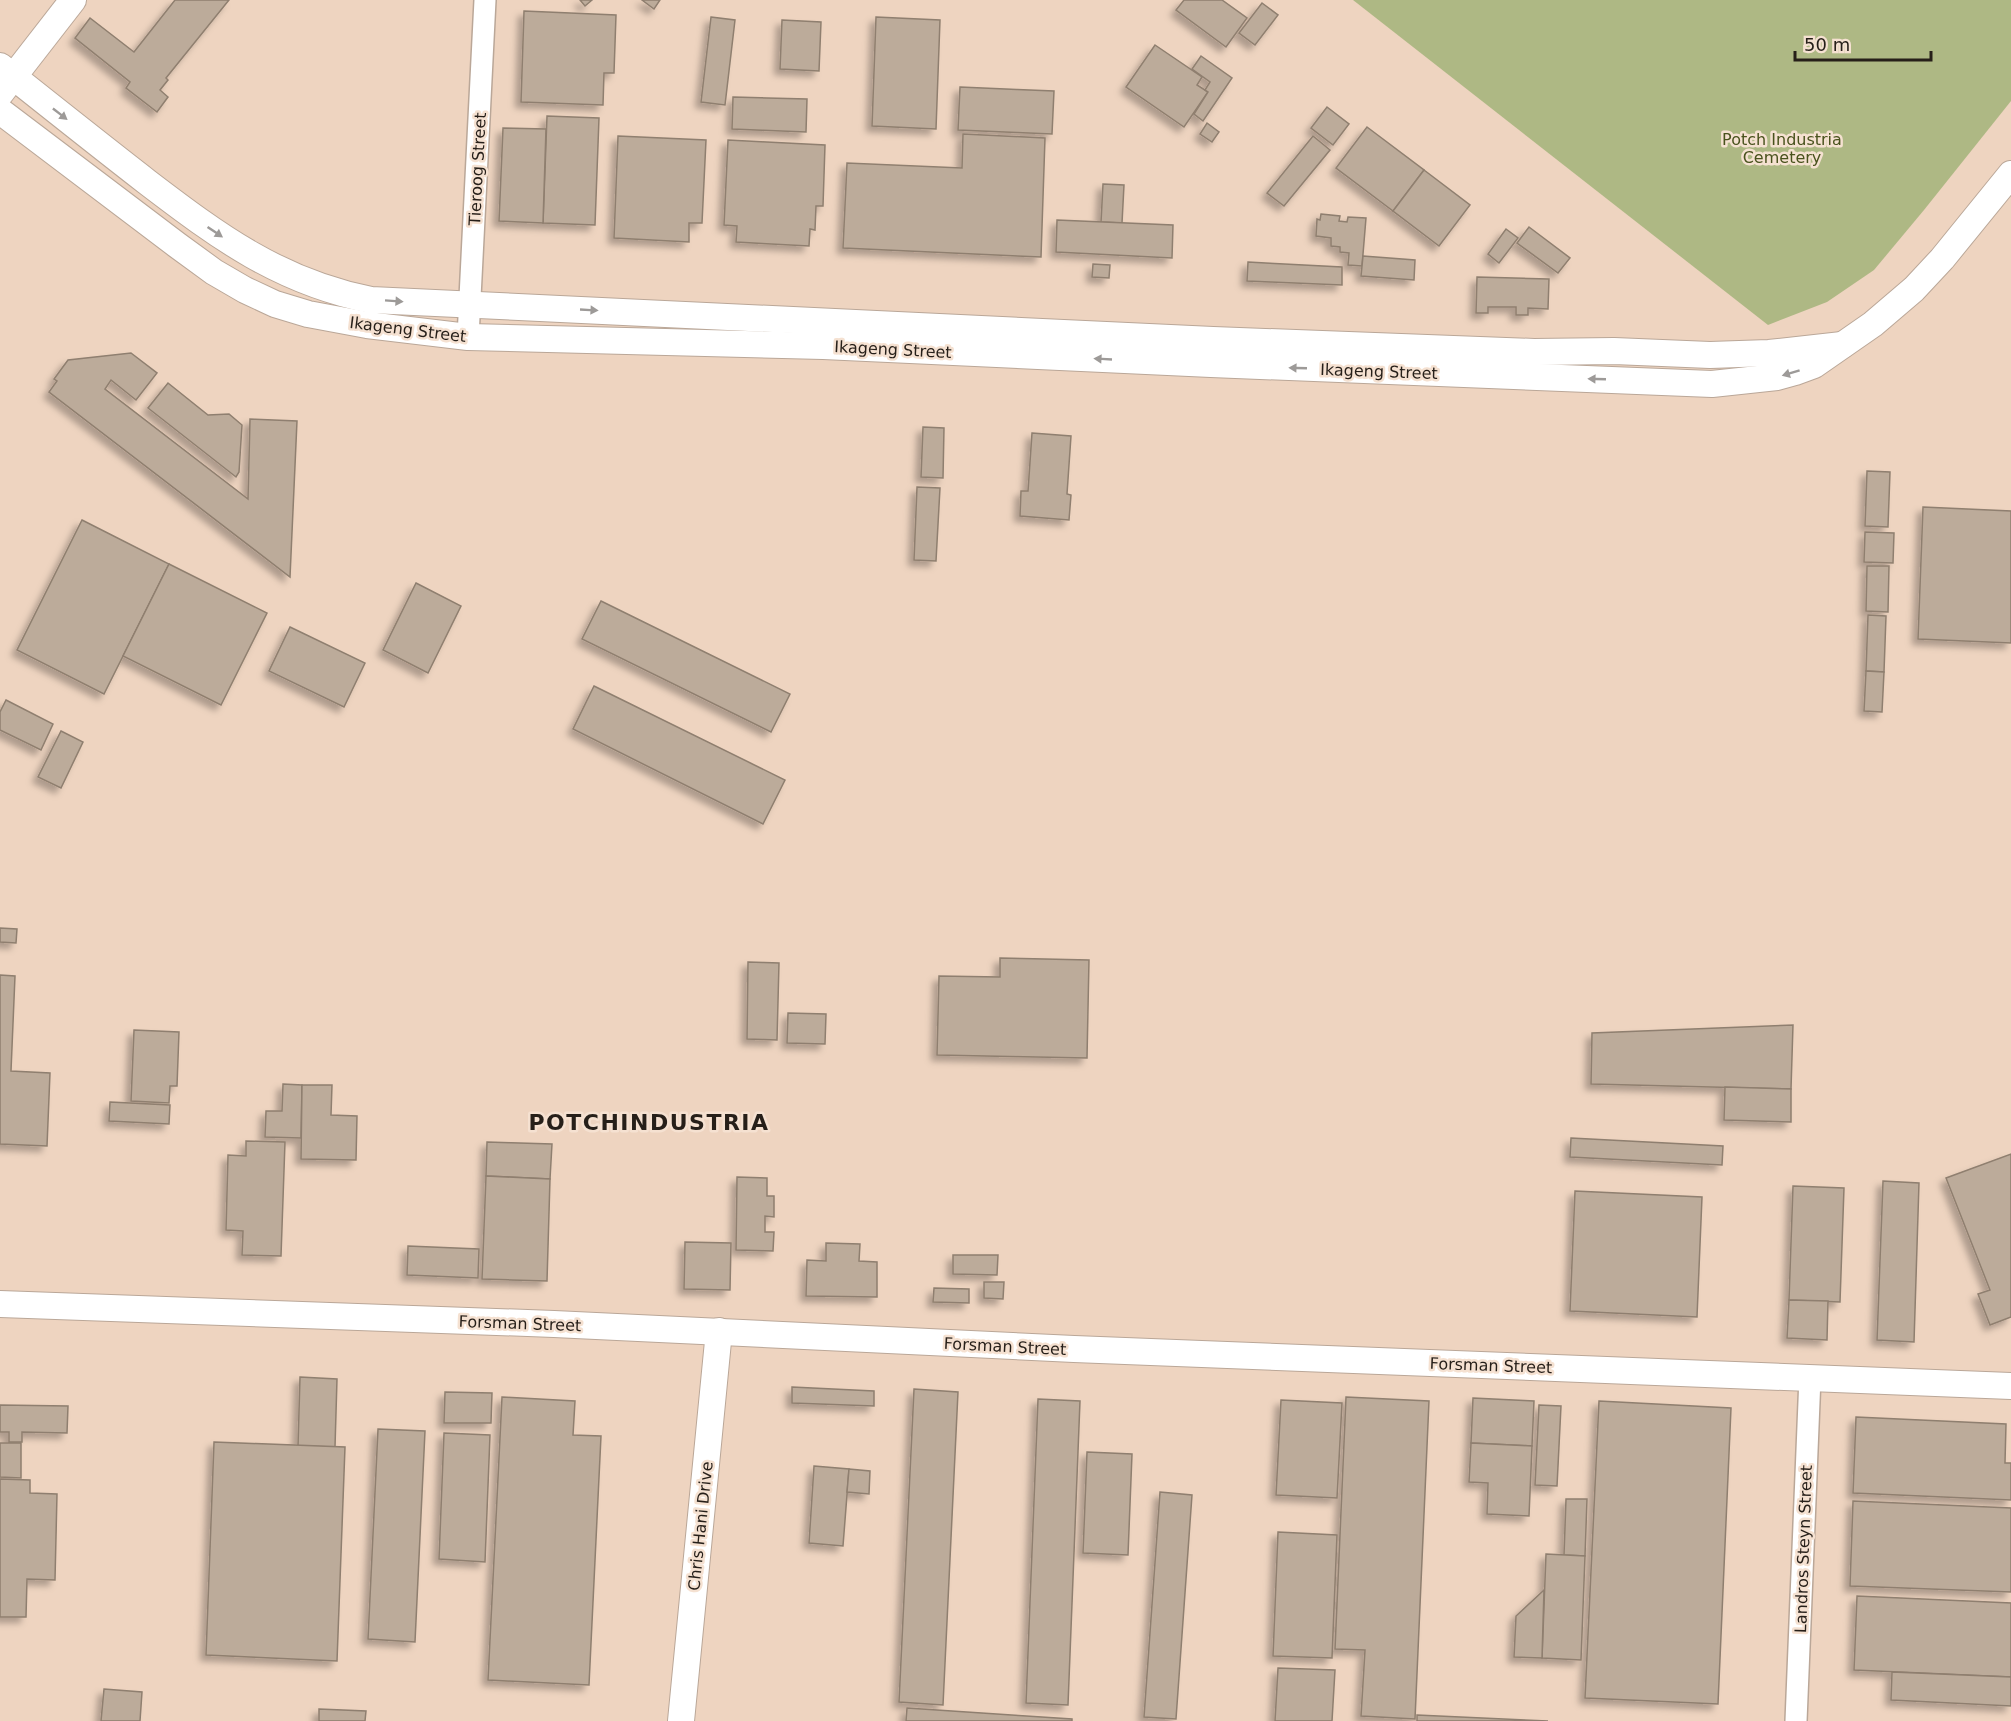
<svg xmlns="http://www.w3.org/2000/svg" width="2011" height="1721" viewBox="0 0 2011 1721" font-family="'DejaVu Sans',sans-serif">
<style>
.built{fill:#eed4c0}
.green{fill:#aeb884}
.building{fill:#bcab9a;stroke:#8f7f6f;stroke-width:1.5;filter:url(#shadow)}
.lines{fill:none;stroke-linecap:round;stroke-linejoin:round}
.minor-casing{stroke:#baa798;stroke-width:24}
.tertiary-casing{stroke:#baa798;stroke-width:28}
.minor{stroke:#fff;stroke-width:21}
.tertiary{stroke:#fff;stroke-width:26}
.oneway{fill:#9d9a98}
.labels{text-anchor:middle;stroke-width:5;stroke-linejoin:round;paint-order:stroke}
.park-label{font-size:16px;fill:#49521d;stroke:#f5e1d1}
.street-label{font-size:16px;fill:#261f19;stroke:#f5e1d1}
.district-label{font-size:22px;font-weight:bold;letter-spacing:1.5px;fill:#261f19;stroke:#f5e1d1}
</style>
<defs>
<filter id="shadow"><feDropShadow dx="-5.5" dy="5.5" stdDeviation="3" flood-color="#0004"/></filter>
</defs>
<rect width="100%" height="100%" fill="#f5e1d1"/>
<rect class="built" x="0" y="0" width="2011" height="1721"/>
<path class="green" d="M1353,0H2011V101L1924,210L1874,270L1827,302L1768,325Z"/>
<g class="building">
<path d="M175,0H229L166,78L168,80L160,90L168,97L157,112L126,88L130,82L75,38L90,18L134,52Z"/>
<path d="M580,0H592L585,6Z"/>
<path d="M642,0H660L654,9Z"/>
<path d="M1184,0H1222L1247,18L1226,47L1176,10Z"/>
<path d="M1262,3L1278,15L1255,45L1239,33Z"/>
<path d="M524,11L616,15L614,73H604L603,105L521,102Z"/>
<path d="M711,17L735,20L725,105L701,102Z"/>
<path d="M876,17L940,20L936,129L872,126Z"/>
<path d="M782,20L821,22L819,71L780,69Z"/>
<path d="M1155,45L1202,77L1197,85L1208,92L1184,127L1126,87Z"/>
<path d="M1201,56L1232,78L1203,121L1194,114L1208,92L1205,90L1210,82L1192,69Z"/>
<path d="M960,87L1054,91L1052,134L958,130Z"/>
<path d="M733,97L807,99L806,132L732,129Z"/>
<path d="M1327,107L1349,124L1333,145L1311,128Z"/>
<path d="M547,116L599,118L595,225L543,223Z"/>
<path d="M1207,123L1219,132L1212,142L1200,134Z"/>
<path d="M1367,127L1424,170L1393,211L1336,168Z"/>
<path d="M503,128L546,129L543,223L499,221Z"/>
<path d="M963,134L1045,138L1041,257L843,248L847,163L962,168Z"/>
<path d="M618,136L706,140L702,223H689V242L614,238Z"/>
<path d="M1313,136L1330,150L1284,206L1267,193Z"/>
<path d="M728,140L825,145L823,206H816L815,230L810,229L809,246L736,242L737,226L724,225Z"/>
<path d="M1424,170L1470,205L1439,246L1393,211Z"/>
<path d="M1103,184L1124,185L1122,223L1101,222Z"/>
<path d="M1321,214L1340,216L1339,221L1347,222L1348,217L1366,218L1362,266L1348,265L1349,253L1340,252V247L1331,246V238L1316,236L1317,219L1320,220Z"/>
<path d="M1057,220L1173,225L1172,258L1056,252Z"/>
<path d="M1529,227L1570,258L1558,273L1517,243Z"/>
<path d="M1506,229L1518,238L1499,263L1488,254Z"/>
<path d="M1363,256L1415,260L1414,280L1361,276Z"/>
<path d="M1248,262L1342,267V285L1247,281Z"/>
<path d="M1093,264L1110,265L1109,278L1092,277Z"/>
<path d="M1477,277L1549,279L1548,309L1528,308V315H1516V307H1488V313H1476Z"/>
<path d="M131,353L157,373L136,400L111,380L105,389L248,499L250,419L297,421L290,577L49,392L57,381L54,379L68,360Z"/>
<path d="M168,383L208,415L229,414L242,425L239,472L236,477L148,408Z"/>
<path d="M923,427L944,428L943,478L921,477Z"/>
<path d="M1032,433L1071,436L1067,494L1071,495L1069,520L1020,516L1021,491H1028Z"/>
<path d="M1867,471L1890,472L1888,527L1865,526Z"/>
<path d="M917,487L940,488L936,561L914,560Z"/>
<path d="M1923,507L2011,511V643L1918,639Z"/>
<path d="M82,520L169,564L104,694L17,650Z"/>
<path d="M1865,532L1894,533L1893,563L1864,562Z"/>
<path d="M169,564L267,613L221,705L123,656Z"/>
<path d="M1867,566H1889L1888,612L1866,611Z"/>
<path d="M416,583L461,606L428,673L383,650Z"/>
<path d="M601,601L790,694L771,732L582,639Z"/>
<path d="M1868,615L1886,616L1884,672L1866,671Z"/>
<path d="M290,627L365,663L344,707L269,671Z"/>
<path d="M1866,671L1884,672L1882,712L1864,711Z"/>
<path d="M594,686L785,780L763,824L573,729Z"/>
<path d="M6,700L53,724L41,750L0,730V712Z"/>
<path d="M61,731L83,742L61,788L38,777Z"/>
<path d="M0,928L17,929L16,943L0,942Z"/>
<path d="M1000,958L1089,960L1087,1058L937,1055L939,976L1000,977Z"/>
<path d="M748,962L779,963L777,1040L747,1039Z"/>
<path d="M0,975L15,976L11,1071L50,1073L47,1146L0,1144Z"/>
<path d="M788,1013L826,1014L825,1044L787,1043Z"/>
<path d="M1793,1025L1791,1089L1591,1084L1592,1033Z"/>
<path d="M134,1030L179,1032L177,1086H170L169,1103L131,1101Z"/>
<path d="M283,1084L302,1085L301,1138L265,1137L266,1111H282Z"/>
<path d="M302,1085H332L331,1115L357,1116L356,1160L301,1159Z"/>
<path d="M1725,1087L1791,1089V1122L1724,1120Z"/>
<path d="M110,1102L170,1105L169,1124L109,1121Z"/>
<path d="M1571,1138L1723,1146L1722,1165L1570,1157Z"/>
<path d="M246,1141L285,1142L281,1256L242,1255L243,1231L226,1230L228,1155L246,1156Z"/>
<path d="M487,1142L552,1144L550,1179L486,1176Z"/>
<path d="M2011,1154V1317L1990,1325L1978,1294L1990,1290L1946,1178Z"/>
<path d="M486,1176L550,1179L547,1281L482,1279Z"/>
<path d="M737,1177L767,1178V1196H774V1217L765,1216V1232H774L773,1251L736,1250Z"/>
<path d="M1883,1181L1919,1183L1914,1342L1877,1340Z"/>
<path d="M1793,1186L1844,1188L1840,1302L1789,1300Z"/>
<path d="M1575,1191L1702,1197L1697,1317L1570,1311Z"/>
<path d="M685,1242L731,1243L730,1290L684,1289Z"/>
<path d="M826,1243L860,1244L859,1261L877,1262V1297L806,1296L807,1260L826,1261Z"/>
<path d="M408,1246L479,1249L478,1278L407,1275Z"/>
<path d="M953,1255H998L997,1275L953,1274Z"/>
<path d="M984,1282H1004L1003,1299L984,1298Z"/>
<path d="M934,1288L969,1289V1303L933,1302Z"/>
<path d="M1789,1300L1828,1301L1827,1340L1787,1338Z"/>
<path d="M300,1377L337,1379L335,1447L298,1446Z"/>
<path d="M792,1387L874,1391V1406L792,1403Z"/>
<path d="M914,1389L958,1392L943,1705L899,1702Z"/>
<path d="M445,1392L492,1393L491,1423H444Z"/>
<path d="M502,1397L575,1401L573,1435L601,1436L589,1685L488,1680Z"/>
<path d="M1346,1397L1429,1401L1415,1719L1361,1716L1365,1650L1335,1649Z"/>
<path d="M1473,1398L1534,1401L1532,1446L1471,1443Z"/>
<path d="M1038,1399L1080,1401L1068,1705L1026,1703Z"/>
<path d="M1281,1400L1342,1403L1337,1498L1276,1495Z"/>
<path d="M1599,1401L1731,1408L1718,1704L1585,1698Z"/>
<path d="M0,1405L68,1406L67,1433L22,1432V1442H9V1432H0Z"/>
<path d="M1539,1405L1561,1406L1557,1486L1535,1485Z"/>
<path d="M1856,1417L2006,1424L2005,1463H2011V1500L1853,1493Z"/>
<path d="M378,1429L425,1431L415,1642L368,1639Z"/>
<path d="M444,1433L490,1435L485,1562L439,1559Z"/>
<path d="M214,1442L345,1447L337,1661L206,1655Z"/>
<path d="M0,1443H21V1478L0,1477Z"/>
<path d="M1471,1443L1532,1446L1529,1516L1487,1514L1488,1483L1469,1482Z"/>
<path d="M1087,1452L1132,1454L1128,1555L1083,1553Z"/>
<path d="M814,1466L849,1469L843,1546L809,1543Z"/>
<path d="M849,1469L870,1471L869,1494L847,1492Z"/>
<path d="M0,1479L30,1480V1493L57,1494L55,1580L27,1579L26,1617H0Z"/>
<path d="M1160,1492L1192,1495L1176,1719L1144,1717Z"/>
<path d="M1566,1499H1587L1585,1556L1564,1555Z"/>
<path d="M1853,1501L2011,1508V1592L1850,1586Z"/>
<path d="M1278,1532L1337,1535L1332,1658L1273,1656Z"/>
<path d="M1546,1554L1585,1556L1581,1660L1542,1658Z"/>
<path d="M1544,1590L1542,1658L1514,1657L1516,1616Z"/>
<path d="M1857,1596L2011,1603V1677L1854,1670Z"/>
<path d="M1278,1668L1335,1670L1332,1721H1275Z"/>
<path d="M1892,1672L2011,1677V1706L1891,1700Z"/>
<path d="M104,1689L142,1692L140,1721H101Z"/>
<path d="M907,1708L1072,1719V1721H906Z"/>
<path d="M319,1709L366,1711L365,1721H319Z"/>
<path d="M1417,1715L1548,1721H1417Z"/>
</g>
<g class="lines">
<g class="minor-casing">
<g id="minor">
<path d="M468,337L485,0"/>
<path d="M1796,1721L1810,1377"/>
</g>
</g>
<g class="tertiary-casing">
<g id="tertiary">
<path d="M0,66C49,105 98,144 147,182C219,237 280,282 371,300L1213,340L1534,352L1614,351L1710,355L1769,353L1842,345"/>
<path d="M0,94L73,0"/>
<path d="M0,111L177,245L214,272L245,290L275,304L308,314L367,325L468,337L823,346L1211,364L1712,384L1777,377L1795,372L1814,365L1873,324L1914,289L1942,259L2011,174"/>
<path d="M0,1304L554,1324L1074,1349L2011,1386"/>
<path d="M681,1721L719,1331"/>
</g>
</g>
<use href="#minor" class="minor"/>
<use href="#tertiary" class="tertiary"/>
</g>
<defs><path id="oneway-solid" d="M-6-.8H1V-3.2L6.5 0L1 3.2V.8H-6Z" transform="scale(1.5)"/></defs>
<g class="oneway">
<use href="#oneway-solid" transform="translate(60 114) rotate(38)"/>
<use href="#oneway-solid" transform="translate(215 232) rotate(34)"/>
<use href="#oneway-solid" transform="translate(394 301) rotate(4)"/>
<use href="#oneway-solid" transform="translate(589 310) rotate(3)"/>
<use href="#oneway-solid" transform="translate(1103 359) rotate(-177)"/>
<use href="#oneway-solid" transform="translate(1298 368) rotate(-178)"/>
<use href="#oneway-solid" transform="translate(1791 373) rotate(163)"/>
<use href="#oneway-solid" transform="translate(1597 379) rotate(-178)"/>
</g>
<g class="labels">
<g class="park-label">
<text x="1782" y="145">Potch Industria<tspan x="1782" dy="18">Cemetery</tspan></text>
</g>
<g class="street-label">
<text transform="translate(477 169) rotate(-87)" y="6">Tieroog Street</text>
<text transform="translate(408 329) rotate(7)" y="6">Ikageng Street</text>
<text transform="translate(893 349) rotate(3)" y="6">Ikageng Street</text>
<text transform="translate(1379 371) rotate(2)" y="6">Ikageng Street</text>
<text transform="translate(520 1323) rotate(2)" y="6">Forsman Street</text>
<text transform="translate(1005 1346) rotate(3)" y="6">Forsman Street</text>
<text transform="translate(1491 1365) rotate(2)" y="6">Forsman Street</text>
<text transform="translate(700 1526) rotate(-84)" y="6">Chris Hani Drive</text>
<text transform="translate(1803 1549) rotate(-88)" y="6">Landros Steyn Street</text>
</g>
<g class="district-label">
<text x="649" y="1130">POTCHINDUSTRIA</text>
</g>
</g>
<path d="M1795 51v9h136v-9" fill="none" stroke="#261f19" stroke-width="3"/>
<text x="1804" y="51" font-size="18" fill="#261f19" stroke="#f5e1d1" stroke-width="4.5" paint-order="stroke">50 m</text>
</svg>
